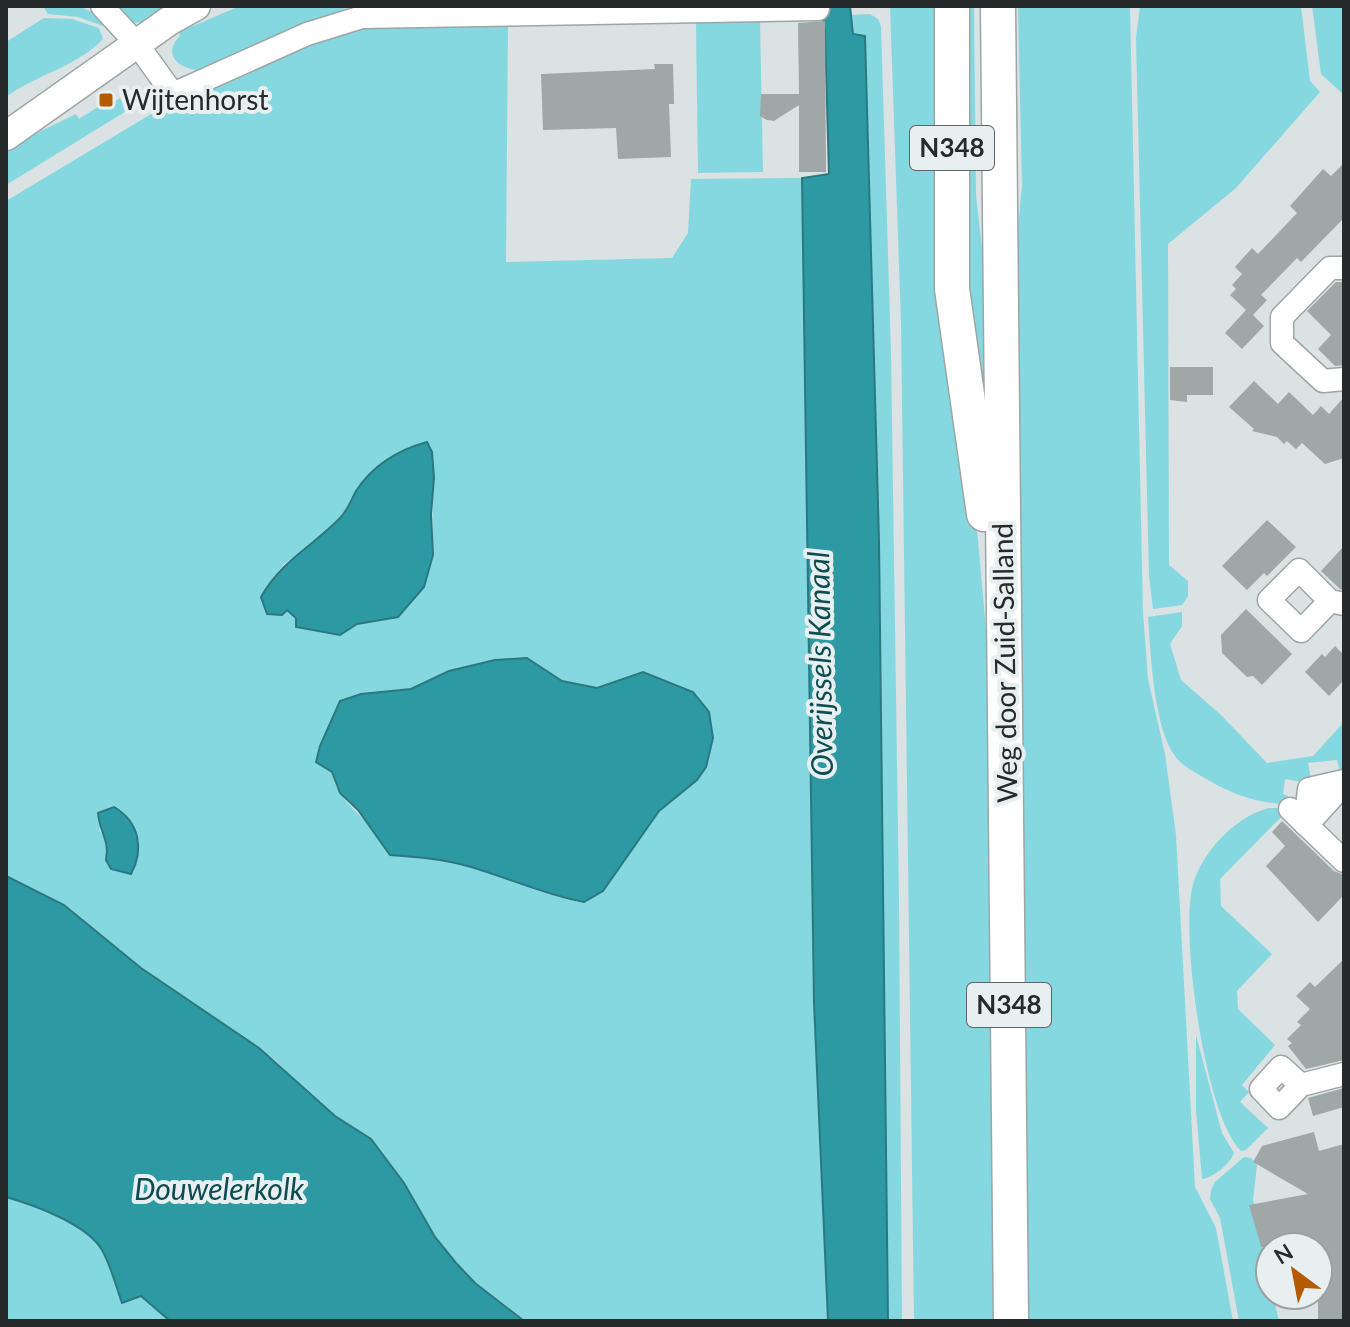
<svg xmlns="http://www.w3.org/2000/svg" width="1350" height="1327" viewBox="0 0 1350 1327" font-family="Lato,sans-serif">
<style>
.green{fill:#85d8e0;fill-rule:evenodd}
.water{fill:#2d9aa3;stroke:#2b787f;stroke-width:2}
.building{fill:#a0a7a7}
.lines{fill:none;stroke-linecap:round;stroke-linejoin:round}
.minor-casing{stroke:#9da5a5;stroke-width:25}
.tertiary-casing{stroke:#9da5a5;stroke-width:31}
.primary-casing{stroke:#9da5a5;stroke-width:37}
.minor{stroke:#fff;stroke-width:22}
.tertiary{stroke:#fff;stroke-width:28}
.primary{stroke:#fff;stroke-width:34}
.poi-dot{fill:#b65a00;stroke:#e8eff0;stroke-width:3}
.labels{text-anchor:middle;stroke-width:8;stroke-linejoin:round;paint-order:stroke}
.shield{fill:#e8eff0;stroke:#616565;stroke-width:2}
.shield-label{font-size:26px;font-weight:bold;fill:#272a2a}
.poi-label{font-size:28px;fill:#272a2a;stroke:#e8eff0;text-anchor:start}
.street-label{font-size:28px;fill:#272a2a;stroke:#e8eff0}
.water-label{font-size:30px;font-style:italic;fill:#0d4c51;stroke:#e8eff0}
</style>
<rect width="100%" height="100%" fill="#dae2e3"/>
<g class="green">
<path d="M43,6C73,6 86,1 106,27L78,17L48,14Z"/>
<path d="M115,6H171L143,22L134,23Z"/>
<path d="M240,6H351L200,73L199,70C178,69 162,54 180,36L179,32Z"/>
<path d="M890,6H938L960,401L978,540L991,686L999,1321H914L901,323Z"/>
<path d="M961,6H974L976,195L986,284L989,385L974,386L964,294Z"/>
<path d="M1018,6H1130L1143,613L1148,679L1165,754L1176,835L1195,1187L1216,1228L1233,1321H1025L1013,281L1022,186Z"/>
<path d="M1140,6H1301L1310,81L1320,92L1236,188L1168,244L1169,565L1188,581V596L1182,605L1153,609L1149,576L1136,38Z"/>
<path d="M1312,6H1344V95L1321,74Z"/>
<path d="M870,14L878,19L881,26L891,353L899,901L902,1321H888L879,541L867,88L853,34L850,15Z"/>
<path d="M44,18L72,19L99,28L103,39C78,66 36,75 6,97V42Z"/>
<path d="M508,21L506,262L672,258L688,233L691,179L802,178L814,1003L828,1321H524L475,1283L456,1263L435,1237L371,1139L335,1116L302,1088L276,1061L141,968L64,905L6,876V201L173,101L343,28ZM432,452L433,555L424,587L397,617L357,624L340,635L296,618L286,609L261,597L273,577L284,564L310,546L343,515L357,490ZM527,658L562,681L597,688L643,673L698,696L668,802L659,811L626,856L507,879L467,866L385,848C375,825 353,813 340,793C324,769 330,726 340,701L361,694L411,689L430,681ZM121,811L138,838L124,871L111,869L106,860L109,847L99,829Z"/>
<path d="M760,21L763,172L698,173L696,23Z"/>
<path d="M120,98L128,110L6,185V148L76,114L79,119L101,105L104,110Z"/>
<path d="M1182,612V626L1170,644L1181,680L1221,715L1267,763L1313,756L1344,722V774L1341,775L1337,760L1308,763L1311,779L1302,782L1285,779L1283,794L1288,796L1286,804C1258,803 1234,795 1210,781C1198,774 1183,767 1175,756C1153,726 1151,653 1148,617Z"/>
<path d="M1269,808H1282L1287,811L1220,879L1221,906L1272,954L1237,991L1238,1009L1275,1045L1242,1085L1249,1092L1240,1102L1268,1128L1246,1150L1241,1151C1205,1116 1181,940 1192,889C1199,855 1235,816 1269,808Z"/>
<path d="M1196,1035L1222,1133L1234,1153C1230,1164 1213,1178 1202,1179L1196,1110Z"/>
<path d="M1244,1157L1251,1158L1257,1165L1253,1200L1270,1283V1295H1273L1279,1321H1239L1220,1218L1210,1199L1211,1190L1215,1182Z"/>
<path d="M6,1197C34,1205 87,1224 102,1250C111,1266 116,1285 122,1302L141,1296L170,1321H6Z"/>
</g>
<g class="water">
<path d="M821,6H850L853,34L865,36L879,541L888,1321H828L814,1003L802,178L829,174L825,32Z"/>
<path d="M427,442L432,452L434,478L431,514L433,555L424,587L398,617L357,624L340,635L296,627V618L287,610L282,615L267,614L261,597C282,560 312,547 340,518C348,510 351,500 356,491C373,465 398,450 427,442Z"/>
<path d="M527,658L562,681L597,688L643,672L693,692L709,712L713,738L706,767L697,780L659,811L603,891L584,902C545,895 509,878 471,867C444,859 418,857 390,855L358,810L340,793L332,772L316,762L320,746L340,701L361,694L411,689L449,671L495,660Z"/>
<path d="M114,807C140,822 144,850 131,874L111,869L106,860C110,840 100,834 98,813Z"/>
<path d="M6,876L64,905L141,968L259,1048L335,1116L371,1139L404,1183L435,1237L456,1263L475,1283L524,1321H170L141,1296L122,1303C116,1286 111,1266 102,1250C87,1224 34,1205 6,1197Z"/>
</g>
<g class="building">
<path d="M825,21L826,172H799V105L774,121L767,120L760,116L761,94H799L798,23Z"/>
<path d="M654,64H673L674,104H669L671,157L618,159L616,128L543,130L541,74L655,69Z"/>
<path d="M1344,163V218L1301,262L1297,258L1261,295L1267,300L1253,315L1264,326L1242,349L1225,333L1246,310L1230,295L1236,289L1232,285L1242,274L1235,267L1252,248L1258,254L1297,213L1290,206L1323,169L1331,176Z"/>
<path d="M1336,282H1344V365L1335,366L1318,349L1331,335L1307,311Z"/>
<path d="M1170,367H1213V395H1187V402L1170,400Z"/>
<path d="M1254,381L1278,404L1289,392L1313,415L1321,406L1329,414L1344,397V458L1325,464L1302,443L1296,449L1287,441L1284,444L1277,437L1252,431L1254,429L1229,407Z"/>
<path d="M1267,520L1296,547L1267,576L1264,573L1247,590L1222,566Z"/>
<path d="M1344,546V590L1340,589L1321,571Z"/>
<path d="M1246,609L1292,654L1262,685L1253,676L1247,677L1222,653L1221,635Z"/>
<path d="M1335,646L1344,655V680L1329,696L1305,672L1322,654L1325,657Z"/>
<path d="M1282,821L1334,871L1344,875V895L1318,922L1266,866L1285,846L1272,832Z"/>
<path d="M1344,959V1060L1306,1069L1288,1046L1292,1043L1287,1039L1301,1025L1297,1022L1310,1009L1296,996L1310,982L1315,987Z"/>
<path d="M1344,1088V1107L1313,1116L1308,1098Z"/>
<path d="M1314,1132L1319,1151L1344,1144V1321H1318V1247H1261L1249,1205L1308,1194L1253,1162L1262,1146Z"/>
</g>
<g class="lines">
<g class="minor-casing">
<g id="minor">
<path d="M102,6L137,44L173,94L307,34L362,17L818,9"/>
<path d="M1344,268H1330L1282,317V343L1323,381L1344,379"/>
<path d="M1330,601L1301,631L1269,600L1299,570L1330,601L1344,604"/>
<path d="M1290,809L1344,861"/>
<path d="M1305,824L1309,789L1344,781"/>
<path d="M1307,825L1344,784"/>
<path d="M1301,1085L1281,1067L1261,1089L1279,1108L1301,1085L1344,1074"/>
</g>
</g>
<g class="tertiary-casing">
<path id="tertiary" d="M6,136L169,21L196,6"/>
</g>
<g class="primary-casing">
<g id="primary">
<path d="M952,6V289L984,514"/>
<path d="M998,6L1011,1321"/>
</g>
</g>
<use href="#minor" class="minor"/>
<use href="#tertiary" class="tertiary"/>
<use href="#primary" class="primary"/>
</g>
<rect class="poi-dot" x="98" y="92" width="16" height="16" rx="4"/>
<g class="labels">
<g class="shield">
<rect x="910" y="126" width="84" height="44" rx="6"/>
<rect x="967" y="983" width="84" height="44" rx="6"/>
</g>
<g class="shield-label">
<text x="952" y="157">N348</text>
<text x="1009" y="1014">N348</text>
</g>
<g class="poi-label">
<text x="122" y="110">Wijtenhorst</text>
</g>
<g class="street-label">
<text transform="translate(1005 663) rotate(-91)" y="10">Weg door Zuid-Salland</text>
</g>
<g class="water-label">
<text transform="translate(821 664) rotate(-91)" y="10">Overijssels Kanaal</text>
<text x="219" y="1200">Douwelerkolk</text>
</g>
</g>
<rect width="1350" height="1327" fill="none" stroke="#272a2a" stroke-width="16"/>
<g transform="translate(1294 1271) rotate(328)"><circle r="38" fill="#e8eff0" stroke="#9ba0a1" stroke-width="2"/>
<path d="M0-6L14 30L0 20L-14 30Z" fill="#b65a00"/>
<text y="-12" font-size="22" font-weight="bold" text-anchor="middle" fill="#272a2a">N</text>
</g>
</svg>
